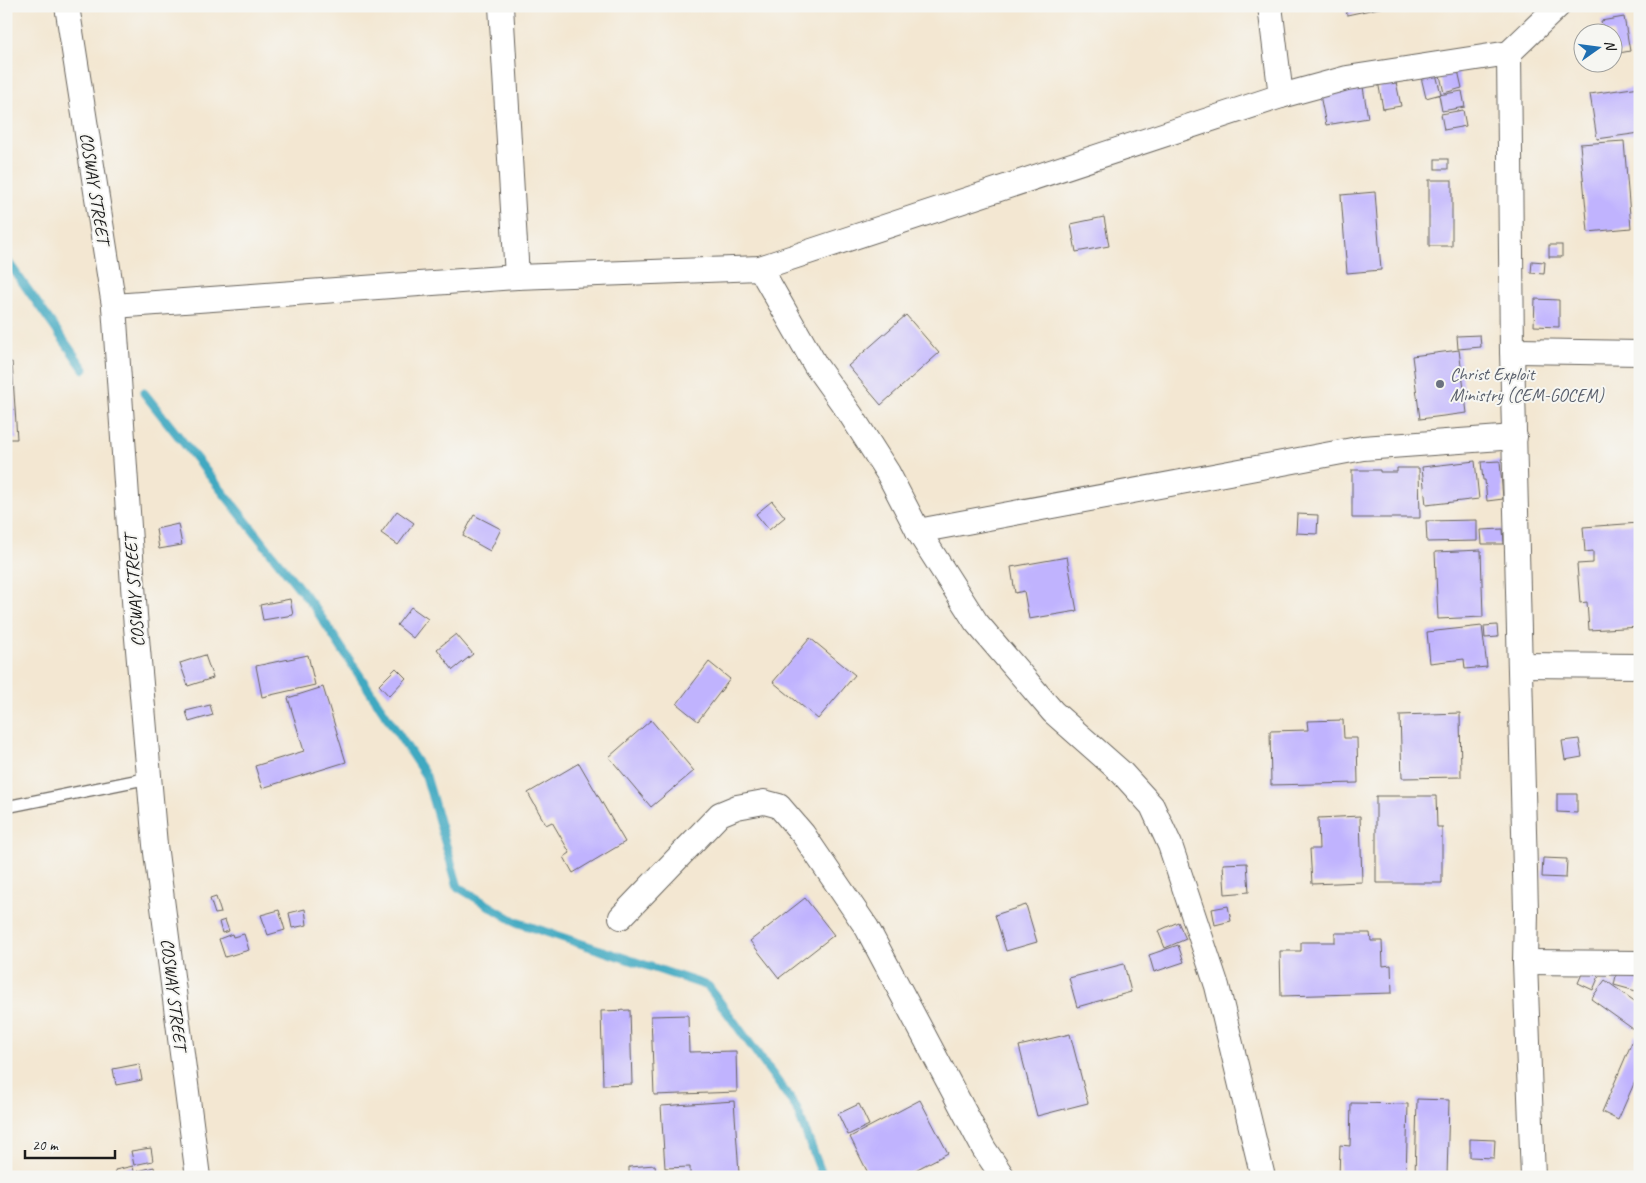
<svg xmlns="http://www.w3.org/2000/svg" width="1646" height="1183" viewBox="0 0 1646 1183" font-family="Caveat,sans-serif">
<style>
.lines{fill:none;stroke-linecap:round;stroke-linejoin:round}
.stream{stroke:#41a9c1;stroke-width:9}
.building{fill:#c0b3fe}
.lane-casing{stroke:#67635c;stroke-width:14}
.street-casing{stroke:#67635c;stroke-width:26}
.lane{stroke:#fff;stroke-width:11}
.street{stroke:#fff;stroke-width:24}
.worship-dot{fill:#6b7280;stroke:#f6f6f2;stroke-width:2}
.labels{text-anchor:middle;stroke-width:4;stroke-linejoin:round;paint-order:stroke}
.street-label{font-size:18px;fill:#1c1c1c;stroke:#f6f6f2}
.worship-label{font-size:18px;fill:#5b616d;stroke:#f6f6f2;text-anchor:start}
</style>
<rect width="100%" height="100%" fill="#f6f6f2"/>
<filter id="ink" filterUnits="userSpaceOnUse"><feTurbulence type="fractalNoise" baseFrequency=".02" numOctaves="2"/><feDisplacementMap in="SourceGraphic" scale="10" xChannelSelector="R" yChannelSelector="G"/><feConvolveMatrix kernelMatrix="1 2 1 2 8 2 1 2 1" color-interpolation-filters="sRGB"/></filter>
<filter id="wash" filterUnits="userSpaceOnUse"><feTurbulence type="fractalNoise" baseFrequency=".0096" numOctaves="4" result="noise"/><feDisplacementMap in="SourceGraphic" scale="20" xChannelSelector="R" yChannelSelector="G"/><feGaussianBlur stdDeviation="1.12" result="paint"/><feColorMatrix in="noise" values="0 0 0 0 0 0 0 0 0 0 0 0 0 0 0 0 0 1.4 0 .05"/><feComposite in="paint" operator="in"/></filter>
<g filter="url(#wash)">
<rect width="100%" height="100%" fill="#f3e7d2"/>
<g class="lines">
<g class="stream">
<path d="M6,259L84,369"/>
<path d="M144,393L315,608L426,776L458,887L516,922L708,986L796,1107L823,1177"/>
</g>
</g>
<g id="blocks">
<g class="building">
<path d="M1345,6H1384V7L1347,15Z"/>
<path d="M1624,17L1630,51L1614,54V32H1604L1601,21Z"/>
<path d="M1457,66L1462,88L1444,93L1439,71Z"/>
<path d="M1436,74L1441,94L1426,98L1421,77Z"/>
<path d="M1395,77L1401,106L1383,109L1378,81Z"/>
<path d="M1363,87L1368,118L1326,125L1320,95Z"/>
<path d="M1640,87V133L1597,139L1590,94Z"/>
<path d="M1462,91L1465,107L1442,111L1439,95Z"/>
<path d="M1463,110L1466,126L1444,130L1441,114Z"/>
<path d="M1624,141L1631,228L1588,232L1580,144Z"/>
<rect x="1435" y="159" width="13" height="10"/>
<rect x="1429" y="180" width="23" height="66"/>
<path d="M1375,192L1381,270L1347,273L1341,195Z"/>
<path d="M1104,217L1109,246L1076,252L1071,224Z"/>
<rect x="1549" y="245" width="13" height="12"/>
<path d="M1532,261L1545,262L1544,274L1531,273Z"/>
<path d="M1535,299L1559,300V327L1534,326Z"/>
<path d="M906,315L939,353L881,405L848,366Z"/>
<path d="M1480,335L1481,347L1458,349L1457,336Z"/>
<path d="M1459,350L1467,413L1420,419L1412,356Z"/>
<path d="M12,362L17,439H6V363Z"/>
<path d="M1475,461L1479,499L1426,505L1422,467Z"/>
<path d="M1500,461L1503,499L1487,501L1485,480H1483L1481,462Z"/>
<path d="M1397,468H1419L1420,518H1352V470H1380V472H1397Z"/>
<path d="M772,501L785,517L769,530L756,514Z"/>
<path d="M397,511L414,523L398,545L381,533Z"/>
<path d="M1297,514L1318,515L1317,534L1296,533Z"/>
<path d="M474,515L501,529L490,551L463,536Z"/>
<path d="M1477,520V541L1427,542L1426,521Z"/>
<path d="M1639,523L1640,627L1589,630L1587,602L1580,603L1577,564L1593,563V551L1585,552L1583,527Z"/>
<path d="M178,524L182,545L159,549L156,529Z"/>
<path d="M1503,529L1504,544H1482L1481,530Z"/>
<path d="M1481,550L1483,617L1438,619L1435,552Z"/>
<path d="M1067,557L1077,611L1029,619L1024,591L1015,593L1011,567Z"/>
<path d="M290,599L293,615L263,620L260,605Z"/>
<path d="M411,607L428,619L413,638L397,625Z"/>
<path d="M1497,625L1498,637L1485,638L1484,626Z"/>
<path d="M1482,626L1487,667L1465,669L1464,659L1430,663L1427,632Z"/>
<path d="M456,634L473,654L453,670L437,649Z"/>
<path d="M810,638L855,675L818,719L773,682Z"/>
<path d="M205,655L213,678L188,686L180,663Z"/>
<path d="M308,655L315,685L262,697L256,666Z"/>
<path d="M709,662L730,679L698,721L677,704Z"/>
<path d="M396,668L406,678L389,696L379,685Z"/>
<path d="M323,687L346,762L262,788L255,766L304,751L288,698Z"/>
<path d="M210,705L213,715L189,722L186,711Z"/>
<path d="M1460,713L1461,777L1402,778L1400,715Z"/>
<path d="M651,720L694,771L651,807L609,757Z"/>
<path d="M1343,720L1344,738H1357L1358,783L1271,785L1270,731L1308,730L1307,721Z"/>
<path d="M1579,739L1582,757L1565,760L1562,741Z"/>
<path d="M579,763L625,842L573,873L564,857L570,853L552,822L546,825L528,793Z"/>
<path d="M1557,794H1577V813L1557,812Z"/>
<path d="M1376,796H1436L1437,827H1442V883H1376Z"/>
<path d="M1360,816L1362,882L1312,884L1310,849H1319L1318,818Z"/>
<path d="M1543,858L1567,859L1566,878L1542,877Z"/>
<path d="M1247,863L1249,892L1225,894L1223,864Z"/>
<path d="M216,897L221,913L215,914L210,899Z"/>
<path d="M805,898L834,935L779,978L750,941Z"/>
<path d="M1026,905L1037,942L1006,951L995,915Z"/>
<path d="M1228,906L1231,921L1215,925L1212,909Z"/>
<path d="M305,909L307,925L292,928L289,913Z"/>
<path d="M279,910L285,930L268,935L261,915Z"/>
<path d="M225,920L229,931L222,933L219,922Z"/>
<path d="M1178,922L1186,939L1165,948L1158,931Z"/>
<path d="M1335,933H1370L1371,941H1382L1383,966L1391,965L1392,993L1281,996L1280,951H1301V942H1335Z"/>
<path d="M232,934L233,937L244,934L249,950L225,957L219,939Z"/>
<path d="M1178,945L1184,962L1154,972L1149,955Z"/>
<path d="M1124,964L1131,992L1077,1007L1069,978Z"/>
<path d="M1584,969L1599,976L1593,990L1578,983Z"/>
<path d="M1617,971L1640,977L1636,991L1614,985Z"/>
<path d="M1605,980L1640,1005V1020L1633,1029L1591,999Z"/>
<path d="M630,1010L632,1084L603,1085L601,1011Z"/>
<path d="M688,1015L689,1052L736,1051L737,1092L654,1095L651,1016Z"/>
<path d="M1070,1034L1088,1103L1037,1116L1019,1046Z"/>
<path d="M1635,1035L1640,1038V1070L1618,1120L1602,1112Z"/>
<path d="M139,1064L142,1080L116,1085L113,1069Z"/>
<path d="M1417,1099L1449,1100L1447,1177H1415Z"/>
<path d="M920,1100L948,1153L902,1177H870L850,1137Z"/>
<path d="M734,1101L739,1173L730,1174L731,1177H690V1167L665,1168L661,1106Z"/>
<path d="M1351,1103L1408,1104L1406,1177H1339L1340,1145L1350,1146Z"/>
<path d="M859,1104L869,1125L848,1135L838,1114Z"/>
<path d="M1470,1139L1495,1140L1494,1158L1470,1157Z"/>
<path d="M151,1148L153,1161L134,1165L131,1151Z"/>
<path d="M655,1165L656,1177H629V1167Z"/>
<path d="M133,1166L135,1177H117L115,1170Z"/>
<path d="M154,1167L156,1177H140L138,1171Z"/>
</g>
</g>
</g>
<g filter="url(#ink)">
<use href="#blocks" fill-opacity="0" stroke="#67635c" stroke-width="1"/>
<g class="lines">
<g class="lane-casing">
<path id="lane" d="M6,807L149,778"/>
</g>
<g class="street-casing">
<g id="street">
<path d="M67,6L114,306L135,615L155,845L198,1177"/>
<path d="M501,6L517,277"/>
<path d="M1270,6L1281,96"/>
<path d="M1509,53L1512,351L1526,911L1525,962L1533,1177"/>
<path d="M760,268L816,366L851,415L888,473L918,531L976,622L1053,712L1122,773L1152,806L1170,845L1217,986L1263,1177"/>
<path d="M114,306L517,277L760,268L1281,96L1347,78L1509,53L1558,6"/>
<path d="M1512,351L1640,353"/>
<path d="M918,531L1363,448L1515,437"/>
<path d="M1521,665L1640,666"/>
<path d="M621,917L720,814L737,807L764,802L779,806L803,834L867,928L984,1149L1003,1177"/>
<path d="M1525,962L1640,963"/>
</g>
</g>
<use href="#lane" class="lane"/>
<use href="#street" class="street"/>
</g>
</g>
<circle class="worship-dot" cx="1440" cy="384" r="5"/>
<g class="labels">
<g class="street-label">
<text transform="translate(95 188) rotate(81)" y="6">COSWAY STREET</text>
<text transform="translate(134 591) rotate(-94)" y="6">COSWAY STREET</text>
<text transform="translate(174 994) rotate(83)" y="6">COSWAY STREET</text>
</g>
<g class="worship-label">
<text x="1450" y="380">Christ Exploit<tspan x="1450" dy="21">Ministry (CEM-GOCEM)</tspan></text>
</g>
</g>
<rect width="1646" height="1183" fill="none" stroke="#f6f6f2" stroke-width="25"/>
<g transform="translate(1598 48) rotate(76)"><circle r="24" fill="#f6f6f2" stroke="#9f9f9c"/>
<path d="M0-4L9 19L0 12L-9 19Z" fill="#1f6fb2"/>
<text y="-8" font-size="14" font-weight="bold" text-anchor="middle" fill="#1c1c1c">N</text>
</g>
<path d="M25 1150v8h90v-8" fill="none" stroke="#1c1c1c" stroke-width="2.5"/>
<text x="32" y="1150" font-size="15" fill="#1c1c1c" stroke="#f6f6f2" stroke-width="4" paint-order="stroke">20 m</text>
</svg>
